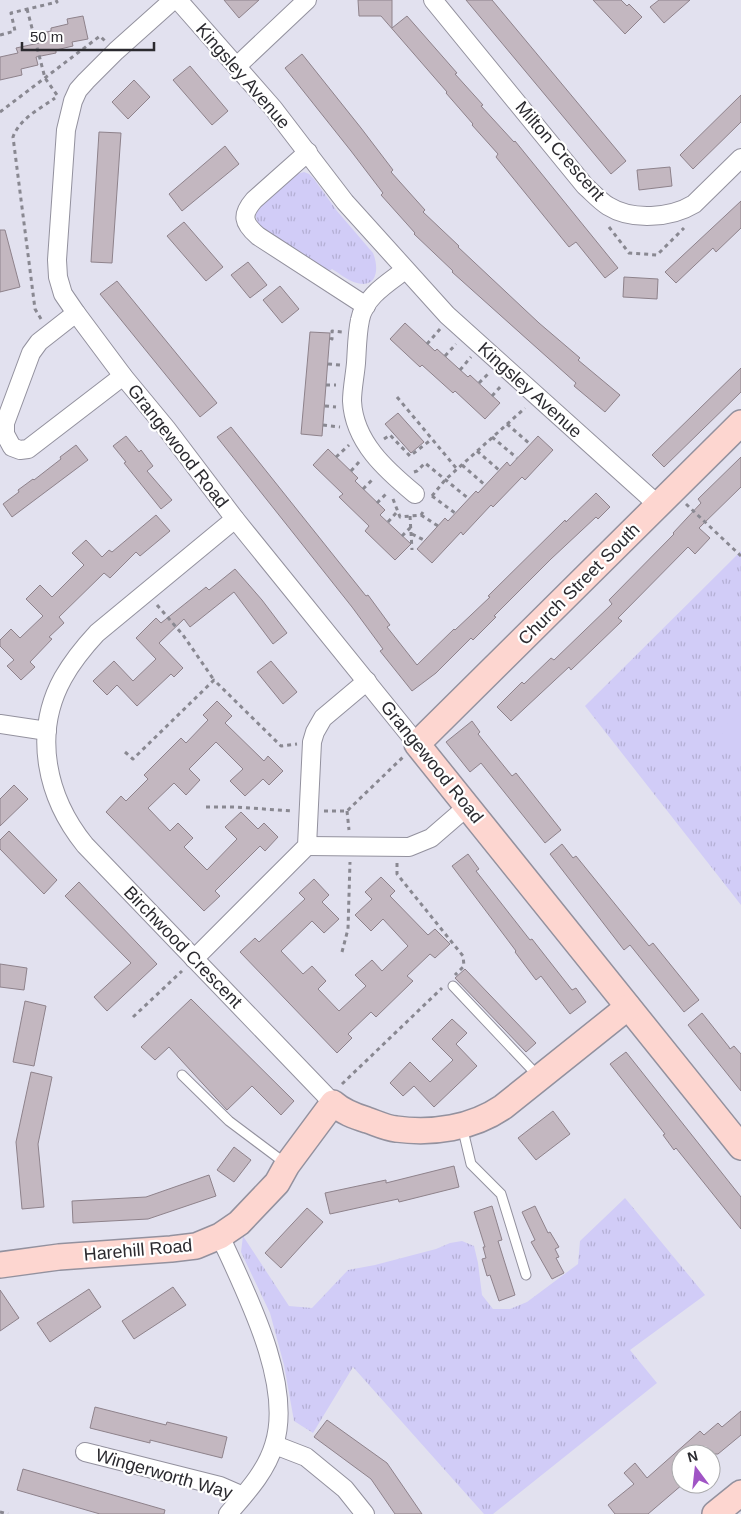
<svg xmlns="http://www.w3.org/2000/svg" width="741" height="1514" viewBox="0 0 741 1514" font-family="Helvetica,sans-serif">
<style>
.grass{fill:url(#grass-tufts)}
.pitch{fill:#d1ccf7}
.building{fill:#c3b7c0;stroke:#8e828b}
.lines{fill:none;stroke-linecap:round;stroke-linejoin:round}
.lane-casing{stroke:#93919e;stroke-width:11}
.street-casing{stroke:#93919e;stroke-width:20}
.secondary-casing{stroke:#93919e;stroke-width:28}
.path{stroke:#898891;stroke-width:3;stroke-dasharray:4 4;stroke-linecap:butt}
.lane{stroke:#fff;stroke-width:9}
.street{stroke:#fff;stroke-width:18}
.secondary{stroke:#fdd6d0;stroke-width:25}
.labels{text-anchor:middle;stroke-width:4.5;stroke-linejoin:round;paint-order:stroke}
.street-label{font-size:18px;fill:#2b2a2f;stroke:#fff}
</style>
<defs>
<pattern id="grass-tufts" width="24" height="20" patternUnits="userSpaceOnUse" patternTransform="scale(1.25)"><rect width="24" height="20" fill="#d1ccf7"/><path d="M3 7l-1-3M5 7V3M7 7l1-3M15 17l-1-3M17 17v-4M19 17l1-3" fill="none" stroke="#b4afd4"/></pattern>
</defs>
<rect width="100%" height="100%" fill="#e2e1ef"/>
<g class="grass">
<path d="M304,172L309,174L314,179L337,211L373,253C379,267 378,289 357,283C348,281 339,273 332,269L326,273L260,229C256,220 254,215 258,206L294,175Z"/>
<path d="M741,551V905L585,706Z"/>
<path d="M625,1198L705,1295L630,1350L657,1383L493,1514H484L353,1367L313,1433L294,1421L284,1365L270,1313L241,1252L243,1236L289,1306L312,1308L348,1270L375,1265L436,1249L450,1243L462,1241L474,1246L478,1263L482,1295L493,1309H510L527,1302L578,1264L580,1241Z"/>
</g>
<path class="pitch" d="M741,713V759L719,729Z"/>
<g class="building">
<path d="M224,0H259L239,18Z"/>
<path d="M358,0H392V28L407,16L457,73L455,74L483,105L481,106L514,142L515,141L618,268L605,278L576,242L569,247L496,157L498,154L472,125L473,124L446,93L447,92L381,16H359Z"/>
<path d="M466,0H492L626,161L611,174Z"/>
<path d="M593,0H621L627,6L629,4L642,17L625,34Z"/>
<path d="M659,0H690L664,23L650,7Z"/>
<path d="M83,16L88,39L72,42L73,46L56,50V53L36,57L38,65L21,69L22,75L0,80V57L18,53L16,48L39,43L37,34L51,31V28L68,24L67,19Z"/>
<path d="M302,54L361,128L393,170L391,172L425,210L423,212L459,246L458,247L539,323L580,358L578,360L620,395L605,412L574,386L576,383L452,272L453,271L414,234L415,233L381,195L383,193L351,151L285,68Z"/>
<path d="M190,66L228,111L212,125L173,80Z"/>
<path d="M134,80L150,97L128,119L112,102Z"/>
<path d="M741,95V122L693,169L680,155Z"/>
<path d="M99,132L121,133L112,263L91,262Z"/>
<path d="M225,146L239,164L182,211L169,194Z"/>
<path d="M670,167L672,186L639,190L637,170Z"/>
<path d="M741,201V228L716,252L713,248L676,283L665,272Z"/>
<path d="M184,222L223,267L206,281L167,236Z"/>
<path d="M0,230H5L20,287L0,292Z"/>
<path d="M248,262L267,285L250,298L231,275Z"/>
<path d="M624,277L658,279L657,299L623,297Z"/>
<path d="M117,281L217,403L200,417L100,294Z"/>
<path d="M280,286L299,309L282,323L263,300Z"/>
<path d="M405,323L435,351L437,349L468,377L470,375L500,403L485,419L455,391L453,393L422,365L420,367L390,339Z"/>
<path d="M310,332L330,333L322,436L301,434Z"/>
<path d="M741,368V392L664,467L652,455Z"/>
<path d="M398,413L424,442L411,453L385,424Z"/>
<path d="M231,427L366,596L368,595L390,625L387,627L417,665L454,629L455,630L471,615L490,597L488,596L565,520L566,522L596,493L610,507L598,519L596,517L551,559L494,616L496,617L473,640L471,638L436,673L412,691L380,651L383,649L352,607L217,437Z"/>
<path d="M126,436L139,452L141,450L153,466L147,471L172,500L161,509L124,463L126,462L113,446Z"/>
<path d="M538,436L553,450L525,480L522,477L493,507L491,505L463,535L461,532L432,563L417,549L445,518L448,521L476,491L478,493L507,462L510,466Z"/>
<path d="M76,445L88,460L12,517L3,504L19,492L18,490L33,479L34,480L61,459L60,457Z"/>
<path d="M328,449L358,478L355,481L385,510L380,515L411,544L395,560L365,531L369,526L339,497L343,494L313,465Z"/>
<path d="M741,457V487L699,528L710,538L695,554L688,547L618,618L622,621L571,670L569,667L511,721L497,707L522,682L524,684L551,658L554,660L612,604L609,600L674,534L673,533L701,503L698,499Z"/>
<path d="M156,515L170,531L140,556L136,552L110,578L104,573L59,617L64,623L49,637L52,639L30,662L35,667L21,680L7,666L14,660L0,646V640L11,629L20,638L43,616L26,599L40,585L52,597L84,565L72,553L86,540L102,557L109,550L112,552Z"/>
<path d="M235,569L262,600L287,633L273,644L234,592L190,627L184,619L159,643L183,668L174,677L171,674L137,706L117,685L107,695L93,681L114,661L133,681L156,659L136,638L156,618L161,623L206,587L209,590Z"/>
<path d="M271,661L297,692L283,704L257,672Z"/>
<path d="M217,701L232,716L225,723L264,761L268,756L283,771L269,785L263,779L245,796L230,781L243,769L216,742L189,769L200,780L186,795L174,783L148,808L170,831L178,823L193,838L184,847L207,870L237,839L225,827L241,812L258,829L264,823L278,837L265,851L260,846L215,891L220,896L204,911L106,812L121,796L126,801L148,779L144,775L181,738L186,743L208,720L203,715Z"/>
<path d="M472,721L480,732L478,734L512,776L516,773L561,830L545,843L481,763L470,772L446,742Z"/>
<path d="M14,785L28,799L0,826V799Z"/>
<path d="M9,831L57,880L44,894L0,849V840Z"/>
<path d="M562,844L573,858L576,856L649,946L653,943L699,1000L684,1012L630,945L624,950L550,854Z"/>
<path d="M468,854L479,869L476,871L530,940L532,939L572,990L576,988L586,1002L570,1014L541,976L536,980L515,952L516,951L452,866Z"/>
<path d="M381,877L395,891L390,896L428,935L435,929L450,944L435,958L430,954L407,976L413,981L376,1017L371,1012L348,1034L352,1038L337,1053L240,952L255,938L259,942L305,899L299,893L314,879L329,895L322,902L339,919L324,933L312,921L281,951L303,974L312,966L326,981L318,989L339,1011L366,986L355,975L372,960L382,971L408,946L383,919L371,931L355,915L372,899L365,892Z"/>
<path d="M79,882L157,964L107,1011L94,997L131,963L65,896Z"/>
<path d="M0,964L27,968L24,990L0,987Z"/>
<path d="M465,969L536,1043L526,1052L455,978Z"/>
<path d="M191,999L294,1101L281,1115L252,1086L227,1110L169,1047L155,1060L141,1047Z"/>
<path d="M25,1001L46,1006L34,1066L13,1062Z"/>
<path d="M702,1013L729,1047L730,1049L734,1046L741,1054V1091L688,1025Z"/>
<path d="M452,1019L467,1033L456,1044L477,1066L434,1107L414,1086L403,1096L390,1083L410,1062L430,1082L453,1060L432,1039Z"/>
<path d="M626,1052L741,1197V1229L676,1148L674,1150L663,1135L665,1134L610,1064Z"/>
<path d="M31,1072L52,1077L38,1144L44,1207L22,1209L16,1142Z"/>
<path d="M553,1111L570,1134L536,1160L518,1138Z"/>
<path d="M234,1147L251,1160L234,1182L217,1170Z"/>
<path d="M454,1166L459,1187L399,1202L398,1199L330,1214L325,1193L386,1180V1183Z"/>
<path d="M209,1175L216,1196L148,1219L73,1223L72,1201L146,1197Z"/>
<path d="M492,1206L502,1240L498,1241L515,1295L499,1301L490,1275L487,1276L482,1259L486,1258L483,1247H485L474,1212Z"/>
<path d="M535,1206L548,1233L550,1232L559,1247L555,1249L559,1257L556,1258L564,1273L552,1279L531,1242L535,1240L522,1212Z"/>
<path d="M307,1208L323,1222L281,1268L265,1253Z"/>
<path d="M173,1287L186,1305L134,1339L122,1321Z"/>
<path d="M89,1289L101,1307L50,1342L37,1323Z"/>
<path d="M0,1290L19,1318L0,1331Z"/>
<path d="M95,1407L166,1425L167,1422L227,1437L222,1458L150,1440V1443L90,1428Z"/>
<path d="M741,1411V1435L718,1454H681V1484H683L648,1514H615L608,1505L634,1484L624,1473L635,1463L647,1478L700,1431L704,1435L718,1423L722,1427Z"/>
<path d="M327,1420L387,1463L422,1514H395L371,1479L314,1437Z"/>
<path d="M23,1469L165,1510L164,1514H100L17,1490Z"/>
</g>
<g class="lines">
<g class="lane-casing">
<g id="lane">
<path d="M453,986L538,1076"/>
<path d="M182,1075L229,1121L285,1163"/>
<path d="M462,1126L471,1164L501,1194L526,1275"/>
</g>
</g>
<g class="street-casing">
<g id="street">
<path d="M173,0L116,51L86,81L78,90L73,101L66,130L57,260L58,277L63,294L76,313L123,376L166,428L235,519L417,744"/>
<path d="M178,0L273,108L345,202L447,315L658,505"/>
<path d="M433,0L585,186C593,193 600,201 608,206C632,221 671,218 694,204L741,158"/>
<path d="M237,66L307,0"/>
<path d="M308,152L254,200C241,215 243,223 258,236L366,306"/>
<path d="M405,270C388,283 364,297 360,320C357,334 357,349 356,363C355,375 352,389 352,401C354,442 386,470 415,494"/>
<path d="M76,313L39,342L31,353L5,423V434L12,447L20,450L28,449L123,376"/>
<path d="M235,519L97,633C84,647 72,662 63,678C32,734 47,798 85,845L333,1103"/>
<path d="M0,724L47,731"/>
<path d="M307,846L409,847L431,838L468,806"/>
<path d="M194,959L307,846L312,742L315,732L323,718L367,681"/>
<path d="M220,1236C245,1291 294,1384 274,1445C266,1472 246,1493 228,1514"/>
<path d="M275,1445L306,1457L345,1489L365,1514"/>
<path d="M85,1452L220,1486L243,1496"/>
</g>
</g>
<g class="secondary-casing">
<g id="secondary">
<path d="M741,423L417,744L741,1147"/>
<path d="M0,1265L59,1257L171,1249L196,1246L220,1236L239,1223L277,1183L287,1165L333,1103C343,1112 354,1116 367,1120C376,1123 386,1128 396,1129C433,1134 472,1128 503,1107L628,1007"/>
<path d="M715,1514L741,1493"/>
</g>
</g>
<g class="path">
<path d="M27,9L45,78L57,95"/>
<path d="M0,35L15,31L11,13L57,2L56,0"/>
<path d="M0,112L100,36L105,41"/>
<path d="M609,227L629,253L657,255L684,228"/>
<path d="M41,319L35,309L13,137C20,118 40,109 55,98"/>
<path d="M330,338L332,339V331L343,332"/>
<path d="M427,344L440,329"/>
<path d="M445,356L456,344"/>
<path d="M328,364L340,365"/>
<path d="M460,370L471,357"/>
<path d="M479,383L489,373"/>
<path d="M326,385H336"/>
<path d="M492,396L502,385"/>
<path d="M397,397L457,469"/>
<path d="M325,406L336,407"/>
<path d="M507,424L530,444"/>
<path d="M323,425L340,427"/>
<path d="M492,437L517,458"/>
<path d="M384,439L390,435L410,456L432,439"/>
<path d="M477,451L499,470"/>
<path d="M336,457L349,445"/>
<path d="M462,465L485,485"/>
<path d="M351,471L359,462"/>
<path d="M414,472L417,471L425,463L469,499"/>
<path d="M363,489L373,479"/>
<path d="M432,496L445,480L525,408"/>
<path d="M432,496L455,513"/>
<path d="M393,499L400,517L421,515L425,509"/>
<path d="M377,503L387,493"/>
<path d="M686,504L741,556"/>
<path d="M421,515L438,526"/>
<path d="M410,516L412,550"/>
<path d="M388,522L397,512"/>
<path d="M412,534L424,540"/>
<path d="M402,536L411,527"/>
<path d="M157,605L183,635L214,680"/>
<path d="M125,752L133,759L214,680L281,746L297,744"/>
<path d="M206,807H235L293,811"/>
<path d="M324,811H347L403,757"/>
<path d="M347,811L349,830"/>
<path d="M397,863V874L463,956L464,966L455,975"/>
<path d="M342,952L348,929L350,862"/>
<path d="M133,1017L182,971"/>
<path d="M342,1084L442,988"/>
<path d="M0,1512L8,1514"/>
</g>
<use href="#lane" class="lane"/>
<use href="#street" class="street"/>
<use href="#secondary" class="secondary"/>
</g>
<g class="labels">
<g class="street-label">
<text transform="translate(243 76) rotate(49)" y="6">Kingsley Avenue</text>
<text transform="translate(560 151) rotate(49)" y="6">Milton Crescent</text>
<text transform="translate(530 390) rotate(42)" y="6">Kingsley Avenue</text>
<text transform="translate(178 446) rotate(52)" y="6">Grangewood Road</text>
<text transform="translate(579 584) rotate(-45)" y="6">Church Street South</text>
<text transform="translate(432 762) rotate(51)" y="6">Grangewood Road</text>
<text transform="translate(183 947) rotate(46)" y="6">Birchwood Crescent</text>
<text transform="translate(138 1250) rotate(-5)" y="6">Harehill Road</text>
<text transform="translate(164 1474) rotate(16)" y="6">Wingerworth Way</text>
</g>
</g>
<g transform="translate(696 1469) rotate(345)"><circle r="24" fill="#ffffff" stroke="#aaaaac"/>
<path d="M0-4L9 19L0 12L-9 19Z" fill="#a054c5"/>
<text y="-8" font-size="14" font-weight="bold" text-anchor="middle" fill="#2b2a2f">N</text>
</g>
<path d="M22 42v8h132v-8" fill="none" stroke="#2b2a2f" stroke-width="2.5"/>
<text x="30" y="42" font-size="15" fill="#2b2a2f" stroke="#ffffff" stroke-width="4" paint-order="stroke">50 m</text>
</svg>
